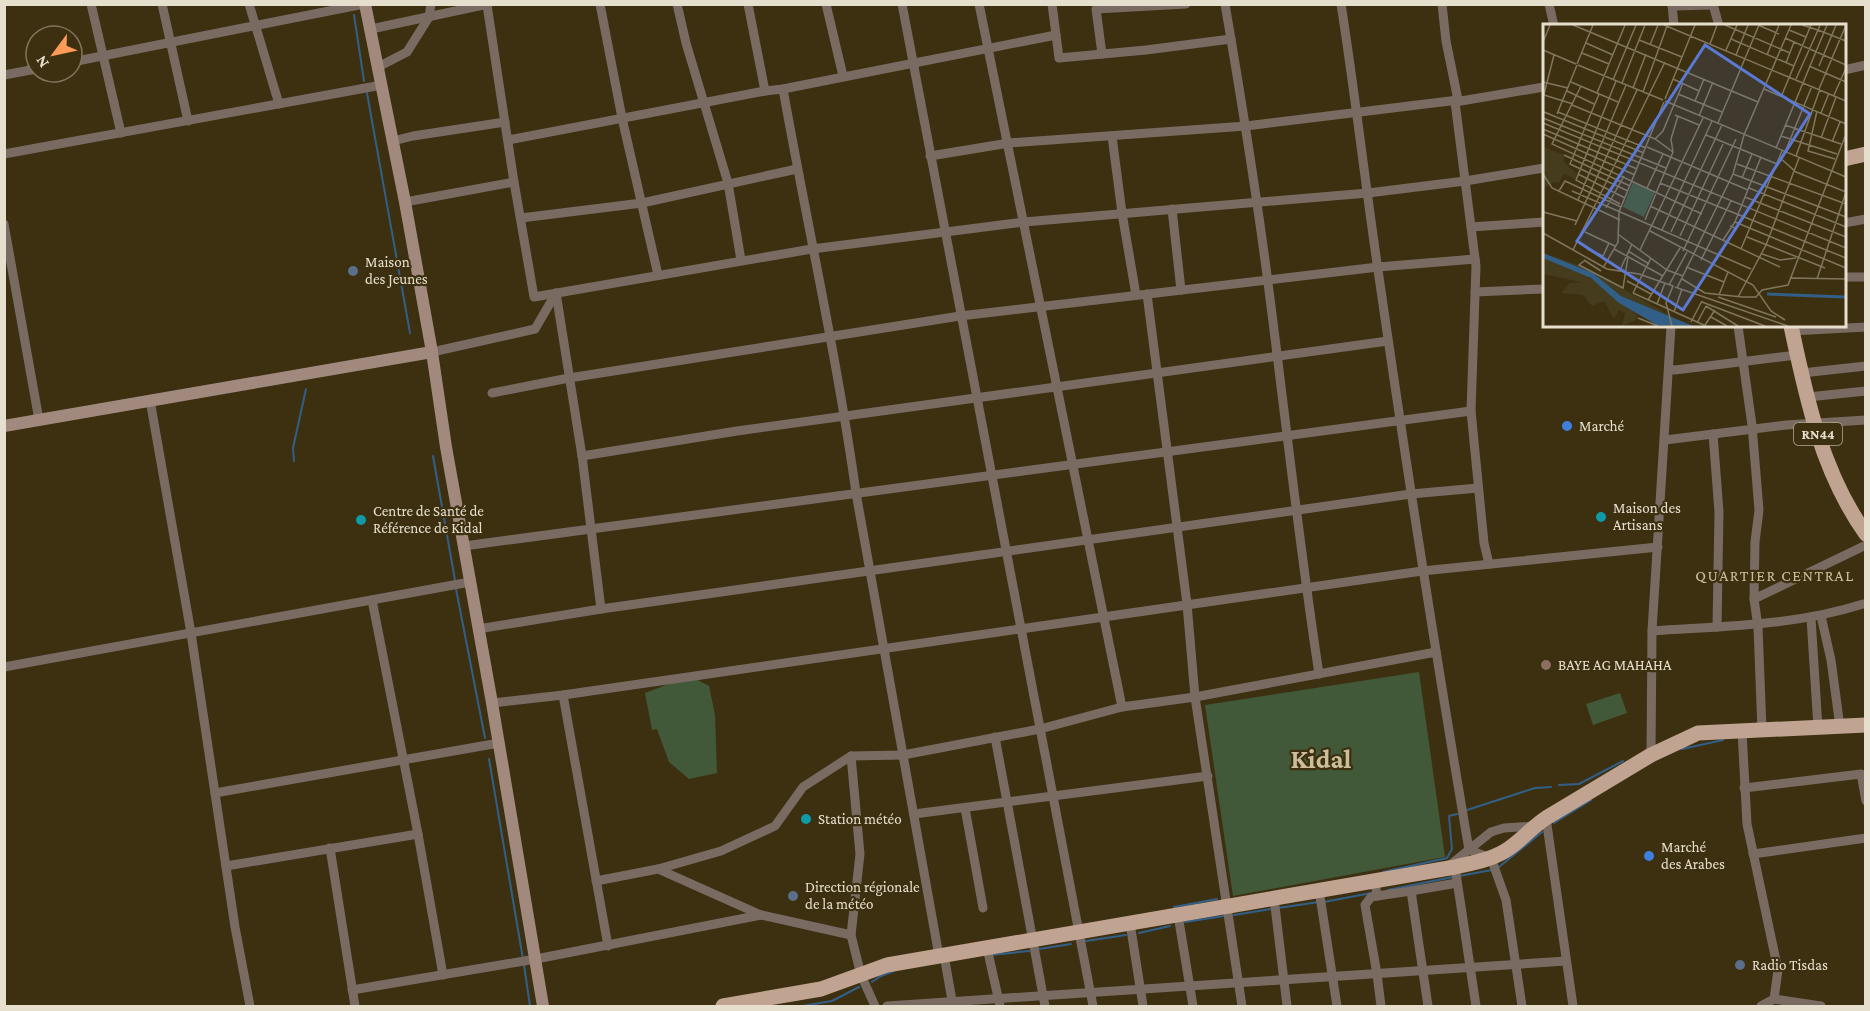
<svg xmlns="http://www.w3.org/2000/svg" width="1870" height="1011" viewBox="0 0 1870 1011" font-family="'Crimson Pro',serif">
<style>
.green{fill:#425939}
.lines{fill:none;stroke-linecap:round;stroke-linejoin:round}
.stream{stroke:#325f88;stroke-width:2}
.street{stroke:#796b62;stroke-width:9}
.secondary{stroke:#a18a7d;stroke-width:12}
.primary{stroke:#c0a391;stroke-width:15}
.service-dot{fill:#5c6f8a;stroke:#3c3011;stroke-width:2}
.shop-dot{fill:#3f7fe0;stroke:#3c3011;stroke-width:2}
.culture-dot{fill:#0f9aa8;stroke:#3c3011;stroke-width:2}
.education-dot{fill:#8d6e63;stroke:#3c3011;stroke-width:2}
.labels{text-anchor:middle;stroke-width:4.5;stroke-linejoin:round;paint-order:stroke}
.shield{fill:#3c3011;stroke:#b4aa95;stroke-width:1.5}
.shield-label{font-size:14px;font-weight:bold;fill:#e7dfce}
.poi-label{font-size:15px;fill:#e7dfce;stroke:#3c3011;text-anchor:start}
.neighbourhood-label{font-size:16px;letter-spacing:1.5px;fill:#cdbe9b;stroke:#3c3011}
.town-label{font-size:27px;font-weight:bold;fill:#cdbe9b;stroke:#3c3011}
.inset-river{fill:none;stroke:#325f88;stroke-width:3}
.inset-road{fill:none;stroke:#80765d;stroke-width:1.5}
.view{fill:#5a7ad5;fill-opacity:0.15;stroke:#5a7ad5;stroke-width:3}
.inset-edge{fill:none;stroke:#e7dfce;stroke-width:3}
</style>
<rect width="100%" height="100%" fill="#3c3011"/>
<g class="green">
<path d="M1419,672L1445,857L1233,896L1205,705Z"/>
<path d="M682,679H696L709,686L715,715L717,773L689,779L669,762L657,729L652,730L645,693Z"/>
<path d="M1620,693L1627,713L1593,725L1586,704Z"/>
</g>
<g class="lines">
<g class="stream">
<path d="M354,15L364,81"/>
<path d="M367,93L410,333"/>
<path d="M433,456L455,580"/>
<path d="M294,461L293,448L306,389"/>
<path d="M456,589L485,738"/>
<path d="M1682,749L1723,740"/>
<path d="M489,759L523,959"/>
<path d="M1559,785L1579,784L1623,761"/>
<path d="M1467,810L1535,788L1551,787"/>
<path d="M1554,823L1591,800"/>
<path d="M1499,867L1542,832"/>
<path d="M1383,872L1447,858L1452,849L1449,816L1457,814"/>
<path d="M1459,876L1492,870"/>
<path d="M1388,890L1453,877"/>
<path d="M1324,902L1371,893"/>
<path d="M1174,907L1217,899"/>
<path d="M1278,908L1319,902"/>
<path d="M1234,915L1271,909"/>
<path d="M1185,922L1224,916"/>
<path d="M1139,933L1170,926"/>
<path d="M1086,941L1126,935"/>
<path d="M1039,949L1071,944"/>
<path d="M991,955L1029,951"/>
<path d="M524,965L530,1006"/>
<path d="M872,982L881,976L894,971"/>
<path d="M802,1006L832,1001L859,987"/>
</g>
<g class="street">
<path d="M91,4L121,133"/>
<path d="M162,4L188,121"/>
<path d="M249,4L279,104"/>
<path d="M600,4L622,118L658,275"/>
<path d="M677,4L686,43L728,183L741,260"/>
<path d="M748,4L765,91"/>
<path d="M826,4L843,76"/>
<path d="M902,4L1093,1006"/>
<path d="M979,4L1122,707"/>
<path d="M1052,4L1056,35"/>
<path d="M1225,4C1241,97 1256,190 1268,283C1285,413 1299,544 1319,674"/>
<path d="M1341,4C1355,93 1365,182 1378,270C1406,464 1436,657 1469,850L1491,858L1506,900L1522,1006"/>
<path d="M1442,4L1446,41L1458,100L1455,102L1476,266L1471,411L1484,543L1489,564"/>
<path d="M1549,4L1554,26"/>
<path d="M1672,4L1674,26"/>
<path d="M1713,4L1719,26"/>
<path d="M487,5L514,182L534,297L812,249L1024,222L1368,193L1465,181L1544,168"/>
<path d="M1672,6L1713,5"/>
<path d="M371,29L488,4"/>
<path d="M1102,54L1096,9L1186,4"/>
<path d="M72,62L364,4"/>
<path d="M378,67L407,52L429,17L431,4"/>
<path d="M1844,70L1866,65"/>
<path d="M4,75L36,69"/>
<path d="M783,89C807,224 837,357 856,493L939,956"/>
<path d="M1455,102L1544,87"/>
<path d="M1112,136L1122,213L1136,295"/>
<path d="M508,140L765,91L783,89L1056,35L1059,58L1146,50L1231,39"/>
<path d="M393,141L413,136L505,122"/>
<path d="M4,154L382,85"/>
<path d="M930,156L1009,143L1246,126L1458,100"/>
<path d="M405,202L514,182"/>
<path d="M1172,209L1181,290"/>
<path d="M521,218L642,203L797,169"/>
<path d="M1844,223L1866,219"/>
<path d="M4,224L39,420"/>
<path d="M1471,227L1544,222"/>
<path d="M1844,277H1866"/>
<path d="M1475,292L1544,289"/>
<path d="M556,293L582,456L601,609"/>
<path d="M1147,294L1187,604L1195,697L1242,1006"/>
<path d="M1738,326L1752,425L1759,510L1755,542L1754,599L1758,627L1762,730"/>
<path d="M1792,331L1866,327"/>
<path d="M432,352L535,329L556,293"/>
<path d="M1669,369L1675,370L1797,355"/>
<path d="M1802,373L1866,366"/>
<path d="M492,393L569,378L960,316L1378,267L1475,259"/>
<path d="M1808,397L1866,391"/>
<path d="M150,400L191,633L235,927L250,1006"/>
<path d="M1713,434L1719,512L1717,627"/>
<path d="M1665,440L1786,425L1866,420"/>
<path d="M582,456L737,431L1388,341"/>
<path d="M464,546L1471,411"/>
<path d="M1754,599L1866,545"/>
<path d="M372,600L418,834L443,975"/>
<path d="M1821,616L1831,660L1840,727"/>
<path d="M1811,618L1818,728"/>
<path d="M478,629L601,609L1411,494L1478,488"/>
<path d="M1652,631C1723,626 1794,626 1863,604"/>
<path d="M4,667L470,582"/>
<path d="M563,695L608,946"/>
<path d="M492,703L563,695L1422,571L1658,547"/>
<path d="M1742,731L1747,824L1778,970L1774,999"/>
<path d="M995,737L1045,1006"/>
<path d="M1651,755L1652,631L1671,326"/>
<path d="M1744,788L1861,774L1866,801"/>
<path d="M215,793L499,743"/>
<path d="M965,808L983,908"/>
<path d="M914,814L1208,776"/>
<path d="M1546,818L1573,1006"/>
<path d="M330,848L355,1006"/>
<path d="M1753,854L1866,838"/>
<path d="M1450,865L1491,832L1504,828L1534,826"/>
<path d="M226,866L418,834"/>
<path d="M1455,867L1476,1006"/>
<path d="M658,869L761,915"/>
<path d="M596,881L658,869L721,851L775,826L803,787L851,756"/>
<path d="M1375,881L1377,896L1371,897L1365,905L1377,974L1381,1006"/>
<path d="M1319,890L1337,1006"/>
<path d="M1377,896L1411,891"/>
<path d="M1274,898L1287,1006"/>
<path d="M1178,915L1193,1006"/>
<path d="M1130,923L1143,1006"/>
<path d="M987,948L1000,1006"/>
<path d="M944,955L953,1006"/>
<path d="M352,990L536,959L761,915L851,935"/>
<path d="M875,1006L861,975L851,935L860,854L851,756L903,755L1040,729L1122,707L1195,697L1436,652"/>
<path d="M887,1006L1566,961"/>
<path d="M1428,1006L1411,891L1457,883"/>
<path d="M1761,1006L1774,999L1821,1006"/>
</g>
<g class="secondary">
<path d="M365,4L405,202L432,352L446,447L492,703L543,1006"/>
<path d="M4,426L432,352"/>
</g>
<g class="primary">
<path d="M1844,159L1866,154"/>
<path d="M1791,326C1806,397 1822,473 1866,534"/>
<path d="M723,1006L821,989L887,965L1455,867C1472,863 1490,860 1505,851C1520,842 1532,827 1546,818L1651,755L1698,733L1866,725"/>
</g>
</g>
<g class="service-dot">
<circle cx="353" cy="271" r="6"/>
<circle cx="793" cy="896" r="6"/>
<circle cx="1740" cy="965" r="6"/>
</g>
<g class="shop-dot">
<circle cx="1567" cy="426" r="6"/>
<circle cx="1649" cy="856" r="6"/>
</g>
<g class="culture-dot">
<circle cx="1601" cy="517" r="6"/>
<circle cx="361" cy="520" r="6"/>
<circle cx="806" cy="819" r="6"/>
</g>
<circle class="education-dot" cx="1546" cy="665" r="6"/>
<g class="labels">
<rect class="shield" x="1794" y="423" width="48" height="22" rx="4.5"/>
<g class="shield-label">
<text x="1818" y="439">RN44</text>
</g>
<g class="poi-label">
<text x="365" y="267">Maison<tspan x="365" dy="17">des Jeunes</tspan></text>
<text x="1579" y="431">Marché</text>
<text x="1613" y="513">Maison des<tspan x="1613" dy="17">Artisans</tspan></text>
<text x="373" y="516">Centre de Santé de<tspan x="373" dy="17">Référence de Kidal</tspan></text>
<text x="1558" y="670">BAYE AG MAHAHA</text>
<text x="818" y="824">Station météo</text>
<text x="1661" y="852">Marché<tspan x="1661" dy="17">des Arabes</tspan></text>
<text x="805" y="892">Direction régionale<tspan x="805" dy="17">de la météo</tspan></text>
<text x="1752" y="970">Radio Tisdas</text>
</g>
<g class="neighbourhood-label">
<text x="1775" y="581">QUARTIER CENTRAL</text>
</g>
<g class="town-label">
<text x="1321" y="768">Kidal</text>
</g>
</g>
<g transform="translate(1543 24)">
<rect width="303" height="303" fill="#3c3011"/>
<path d="M90,158L112,168L101,193L80,183Z" fill="#425939"/>
<path d="M0,123L22,131L20,137L34,150L32,155L21,150L16,159L11,158L0,165ZM0,229L30,239L50,248L137,297L78,272L50,249ZM0,234L29,244L58,260L95,291L93,296L79,302L82,289L76,286L71,295L61,277L49,282L40,271L18,269L27,259L38,258L0,250Z" fill="#443c1d"/>
<path d="M0,229L50,249L78,272L150,302L114,301L76,279L48,254L0,234Z" fill="#325f88"/>
<path class="inset-river" d="M224,270L303,273"/>
<path class="inset-road" d="M30,1L215,78M121,1L303,77M182,1L247,29M215,1L236,10M277,1L275,6L303,17M246,6L263,13M242,14L303,41M188,15L251,42M96,16L139,33M0,18L7,1M43,19L70,31M167,20L174,1M107,21L115,1M0,26L33,40M183,26L194,1M39,29L66,40M193,31L205,1M224,31L236,1M243,39L251,18M34,40L50,1M35,41L120,76M266,42L303,58M276,42L293,1M130,55L156,67M253,55L275,6L259,1M70,56L93,1M73,57L33,156L77,180M0,58L25,64M28,58L75,78M79,59L102,1M38,62L9,120L159,190M90,64L103,30M221,65L303,100M276,65L303,1M24,67L51,80M100,68L124,2M54,69L82,1M56,70L27,140L85,167M135,70L179,88M1,71L30,80M291,71L303,44M238,73L268,1M0,74L11,31M122,75L152,1M122,77L303,153M152,77L161,55M29,81L112,115L130,128L102,196M274,87L265,127L292,135M1,88L101,129M15,88L103,124M278,89L286,69M14,90L34,41M132,91L156,101M156,92L170,58M0,94L123,144M0,99L303,224M175,99L216,1M242,101L298,120M0,105L94,145M0,110L92,151M163,111L234,140M238,112L294,130M278,114L293,73M112,115L120,107L140,59M289,118L297,98M104,123L205,166M233,124L284,1M130,128L128,115L135,92M242,128L269,62M21,131L87,162M253,132L277,65M236,133L253,148L303,168M194,140L303,180M0,150L9,164L77,196M35,150L82,174M190,150L303,193M199,154L209,130M117,159L303,234M104,164L120,130M206,164L303,203M16,167L22,157L78,183M29,167L208,245M202,173L303,213M35,176L83,61M107,182L237,243M63,184L81,152M0,188L34,197M192,198L303,244M32,201L94,66M119,206L169,97M107,207L210,261L228,287L242,296M42,208L72,222M128,208L179,101M0,209L64,245L96,250L130,262L123,279L129,302M76,211L124,246L140,252M137,212L180,120M204,213L282,244M180,216L192,198L218,133M184,218L192,204L187,202M44,225L60,232L66,219M71,225L120,252M198,225L239,127M30,226L122,38M97,226L160,94M85,227L106,240M140,227L193,115M219,230L237,236L253,234M41,236L58,247M158,236L188,177M41,237L36,241L80,264L85,233M143,243L181,258M60,244L75,218L76,188L121,78M78,244L89,220M247,254L303,255M139,255L162,269L199,273H213L219,266L245,261L303,110M274,255L303,168M84,257L108,270M126,261L144,228M132,263L245,302M134,264L190,150L201,111L248,1M90,269L163,302M90,269L108,234M176,271L185,248M175,273L233,293M195,273L223,221L256,134M105,276L137,224M159,278L222,302M114,280L122,259M163,282L195,302M131,288L139,265M168,293L184,302M95,294L115,302M148,298L159,277M154,299L163,282M162,301L172,286"/>
<path class="view" d="M162,21L267,90L140,286L34,217Z"/>
<rect width="303" height="303" class="inset-edge"/>
</g>
<rect width="1870" height="1011" fill="none" stroke="#e7dfce" stroke-width="12"/>
<g transform="translate(54 54) rotate(237)"><circle r="28" fill="#3c3011" stroke="#80765d" stroke-width="1.5"/>
<path d="M0-4.5L10 22L0 15L-10 22Z" fill="#fe9b59"/>
<text y="-9" font-size="16" font-weight="bold" text-anchor="middle" fill="#e7dfce">N</text>
</g>
</svg>
